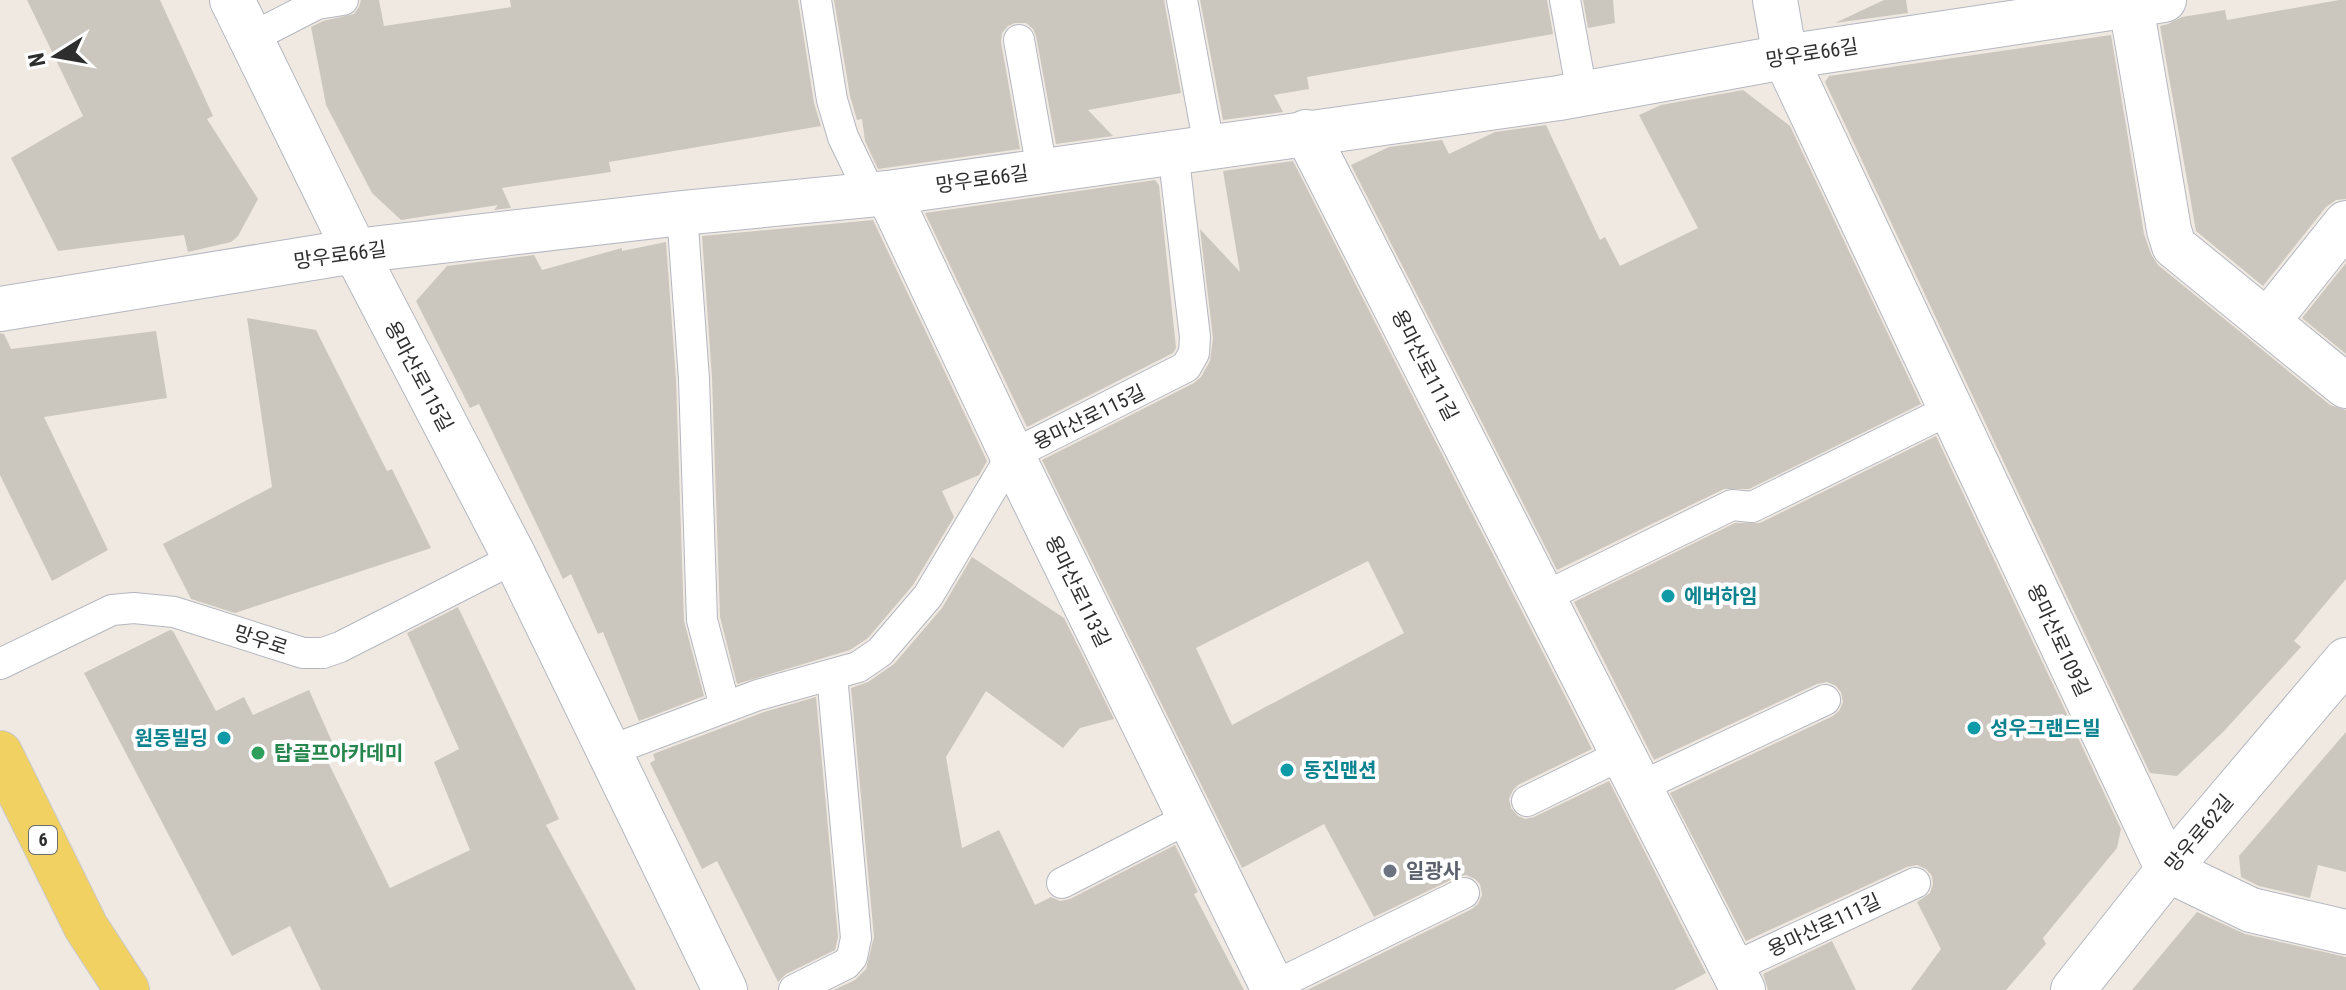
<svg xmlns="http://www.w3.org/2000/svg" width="2346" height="990" viewBox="0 0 2346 990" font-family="'Roboto Condensed','Noto Sans KR',sans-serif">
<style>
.building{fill:#cbc7bf;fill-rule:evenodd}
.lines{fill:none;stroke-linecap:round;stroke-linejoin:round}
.service-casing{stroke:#b4b7c1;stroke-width:32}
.minor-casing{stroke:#b4b7c1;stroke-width:46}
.primary-casing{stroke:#c9c9c9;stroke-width:46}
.service{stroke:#fff;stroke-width:30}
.minor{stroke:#fff;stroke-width:44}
.primary{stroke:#f2d163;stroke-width:44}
.culture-dot{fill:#0f9aa8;stroke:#fff;stroke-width:3}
.leisure-dot{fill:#2e9e5b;stroke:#fff;stroke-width:3}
.worship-dot{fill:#6b7280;stroke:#fff;stroke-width:3}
.labels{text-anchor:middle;stroke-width:8;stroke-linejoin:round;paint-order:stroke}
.shield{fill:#fff;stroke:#6d6d6d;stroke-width:2}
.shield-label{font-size:18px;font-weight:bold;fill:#2e2e2e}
.street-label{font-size:20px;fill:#2e2e2e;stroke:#fff}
.culture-label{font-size:20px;font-weight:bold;fill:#0d838f;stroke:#fff;text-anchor:start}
.leisure-label{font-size:20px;font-weight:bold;fill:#27864d;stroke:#fff;text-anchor:start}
.worship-label{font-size:20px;font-weight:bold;fill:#5b616d;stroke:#fff;text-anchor:start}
</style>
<rect width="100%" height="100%" fill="#efe9e1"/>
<g class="building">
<path d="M27,0H160L213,116L207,119L258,199L238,236L231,242L188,252L184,235L58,251L11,158L83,116Z"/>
<path d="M361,0H379L384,26L511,7L510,0H798L814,103L821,126L609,162L611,172L502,188L511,208L494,210L498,205L401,220L372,193L326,105L311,27L323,21L354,14L359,7Z"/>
<path d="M834,0H1164L1181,93L1088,110L1113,136L1056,144L1036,36L1033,29L1026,23H1015L1008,26L1002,33L1001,42L1020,149L878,169L865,141L862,119L857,120L850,96Z"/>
<path d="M1200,0H1547L1553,34L1307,77L1309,89L1274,95L1283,112L1223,120Z"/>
<path d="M1583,0H1613L1615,23L1588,28Z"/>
<path d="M1884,0H1906L1908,13L1835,23Z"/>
<path d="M2339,0H2346V199L2336,200L2326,207L2263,286L2196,231L2160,26L2168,24L2182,17L2225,10L2227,20Z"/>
<path d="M2111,35L2144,234L2151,254L2158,265L2330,405L2346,410V579L2294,641L2301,647L2224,731L2177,776L2150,773L1825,82L1829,76Z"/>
<path d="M1743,90L1790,126L1921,404L1749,489H1724L1557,570L1351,165L1389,147L1442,140L1449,154L1495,132L1546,125L1600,240L1605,237L1620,266L1698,228L1639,115L1661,105Z"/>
<path d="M1293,161L1592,749L1518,785L1513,790L1509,799L1511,808L1518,816L1525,819L1534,817L1609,781L1706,973L1674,990H1307L1472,909L1478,904L1482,895L1480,884L1475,879L1466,875L1457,877L1374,917L1324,824L1242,868L1042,460L1194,383L1201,377L1210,361L1213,338L1200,229L1240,272L1223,171ZM1368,561L1404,633L1232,725L1196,648Z"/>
<path d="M1155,180L1159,185L1176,348L1173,353L1027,427L925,213Z"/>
<path d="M873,220L987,461L979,475L942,491L954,517L913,585L868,638L850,650L737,684L720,617L712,378L702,236Z"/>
<path d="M666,242L676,380L684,621L704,696L639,721L603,632L598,634L571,574L563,579L479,404L470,408L416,301L447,266L534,255L542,270L622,248V251Z"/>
<path d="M2346,263V354L2302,318Z"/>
<path d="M247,318L316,330L387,471L392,469L431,548L235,613L191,599L163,544L272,487Z"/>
<path d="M156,331L167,398L44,417L108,550L52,581L0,475V333L4,334L11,349Z"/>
<path d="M1936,436L2121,829L2117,848L2043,938L2046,944L2006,990H1911L1941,949L1917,902L1930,893L1933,884L1932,876L1926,869L1917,865L1907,867L1746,941L1670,793L1833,716L1839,711L1843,702L1841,692L1836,686L1827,682L1817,684L1654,760L1574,602L1735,523H1760Z"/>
<path d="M972,557L1064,618L1114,719L1080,728L1063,748L986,691L946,757L962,848L999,830L1035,905L1051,897L1060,901L1070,899L1175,845L1198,892L1194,894L1244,990H834L855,980L866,969L874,937L851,688L868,682L894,664L942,608Z"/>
<path d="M458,607L559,819L546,825L636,990H321L290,926L232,956L84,673L170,630L173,631L216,711L244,697L253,715L309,690L337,753L326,758L390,888L470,850L434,762L459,749L407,633Z"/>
<path d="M816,697L838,937L835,950L786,974L778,982L717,861L702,869L650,763L655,760L653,754L764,712Z"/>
<path d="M2346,732V872L2318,865L2310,898L2259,886L2241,877L2239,856Z"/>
<path d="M2197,912L2245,934L2346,957V990H2132Z"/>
<path d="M1832,941L1856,990H1768L1763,974Z"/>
</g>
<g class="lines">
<g class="service-casing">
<g id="service">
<path d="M816,0L832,100L843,137L871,195"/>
<path d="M1182,0L1209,146"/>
<path d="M1565,0L1582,93"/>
<path d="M249,39L317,4L343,0"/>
<path d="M1019,40L1042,170"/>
<path d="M682,213L694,379L702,620L725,707"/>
<path d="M1544,597L1732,505L1752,507L1951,409"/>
<path d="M0,664L112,610L134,608L174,612L303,653H323L340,647L515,558"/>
<path d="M609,751L758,695L858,667L880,652L928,596L1012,455L1186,367L1194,353L1195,337L1173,151"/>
<path d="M1640,787L1825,700"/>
<path d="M1527,801L1623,754"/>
<path d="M1062,883L1189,818"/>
<path d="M1732,968L1915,883"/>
<path d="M1272,987L1464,893"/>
<path d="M794,990L846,964L852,957L856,938L832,675"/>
</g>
</g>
<g class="minor-casing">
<g id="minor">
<path d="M232,0L355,251L515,558L725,990"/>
<path d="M1775,0L1785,57L2168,870L2251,910L2346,932"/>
<path d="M2131,5L2169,230L2174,246L2346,386"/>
<path d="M1306,132L1743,990"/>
<path d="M888,193L1012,455L1274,990"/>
<path d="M0,309L355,251L682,213L888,193L1559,98L1785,57L2164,0"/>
<path d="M2267,322L2346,223"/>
<path d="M2073,990L2168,870L2346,660"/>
</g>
</g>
<g class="primary-casing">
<path id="primary" d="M0,753L86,927L127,990"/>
</g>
<use href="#service" class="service"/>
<use href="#minor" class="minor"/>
<use href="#primary" class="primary"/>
</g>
<g class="culture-dot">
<circle cx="1668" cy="596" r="8"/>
<circle cx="1974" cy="728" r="8"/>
<circle cx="224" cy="738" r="8"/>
<circle cx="1287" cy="770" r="8"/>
</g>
<circle class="leisure-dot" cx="258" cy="753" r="8"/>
<circle class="worship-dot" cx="1390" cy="871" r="8"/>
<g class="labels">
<rect class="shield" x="29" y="826" width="28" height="28" rx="6"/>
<g class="shield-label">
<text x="43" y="846">6</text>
</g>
<g class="street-label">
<text transform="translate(1812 53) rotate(-9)" y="7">망우로66길</text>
<text transform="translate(982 179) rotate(-8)" y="7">망우로66길</text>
<text transform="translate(340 255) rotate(-8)" y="7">망우로66길</text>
<text transform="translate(1425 365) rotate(63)" y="7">용마산로111길</text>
<text transform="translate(419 376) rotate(62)" y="7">용마산로115길</text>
<text transform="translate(1089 417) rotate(-26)" y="7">용마산로115길</text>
<text transform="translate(1078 591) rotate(64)" y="7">용마산로113길</text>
<text transform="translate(261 640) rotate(18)" y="7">망우로</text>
<text transform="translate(2059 640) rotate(65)" y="7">용마산로109길</text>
<text transform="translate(2199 833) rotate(-50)" y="7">망우로62길</text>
<text transform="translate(1824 925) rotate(-25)" y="7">용마산로111길</text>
</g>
<g class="culture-label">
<text x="1684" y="603">에버하임</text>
<text x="1990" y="735">성우그랜드빌</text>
<text x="208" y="745" text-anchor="end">원동빌딩</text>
<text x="1303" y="777">동진맨션</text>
</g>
<g class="leisure-label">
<text x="274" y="760">탑골프아카데미</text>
</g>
<g class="worship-label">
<text x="1406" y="878">일광사</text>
</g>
</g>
<g transform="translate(56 56) rotate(259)" stroke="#ffffff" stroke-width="6" paint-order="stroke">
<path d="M0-6L14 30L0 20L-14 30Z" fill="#2e2e2e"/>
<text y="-12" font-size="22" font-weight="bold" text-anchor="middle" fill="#2e2e2e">N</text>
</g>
</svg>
